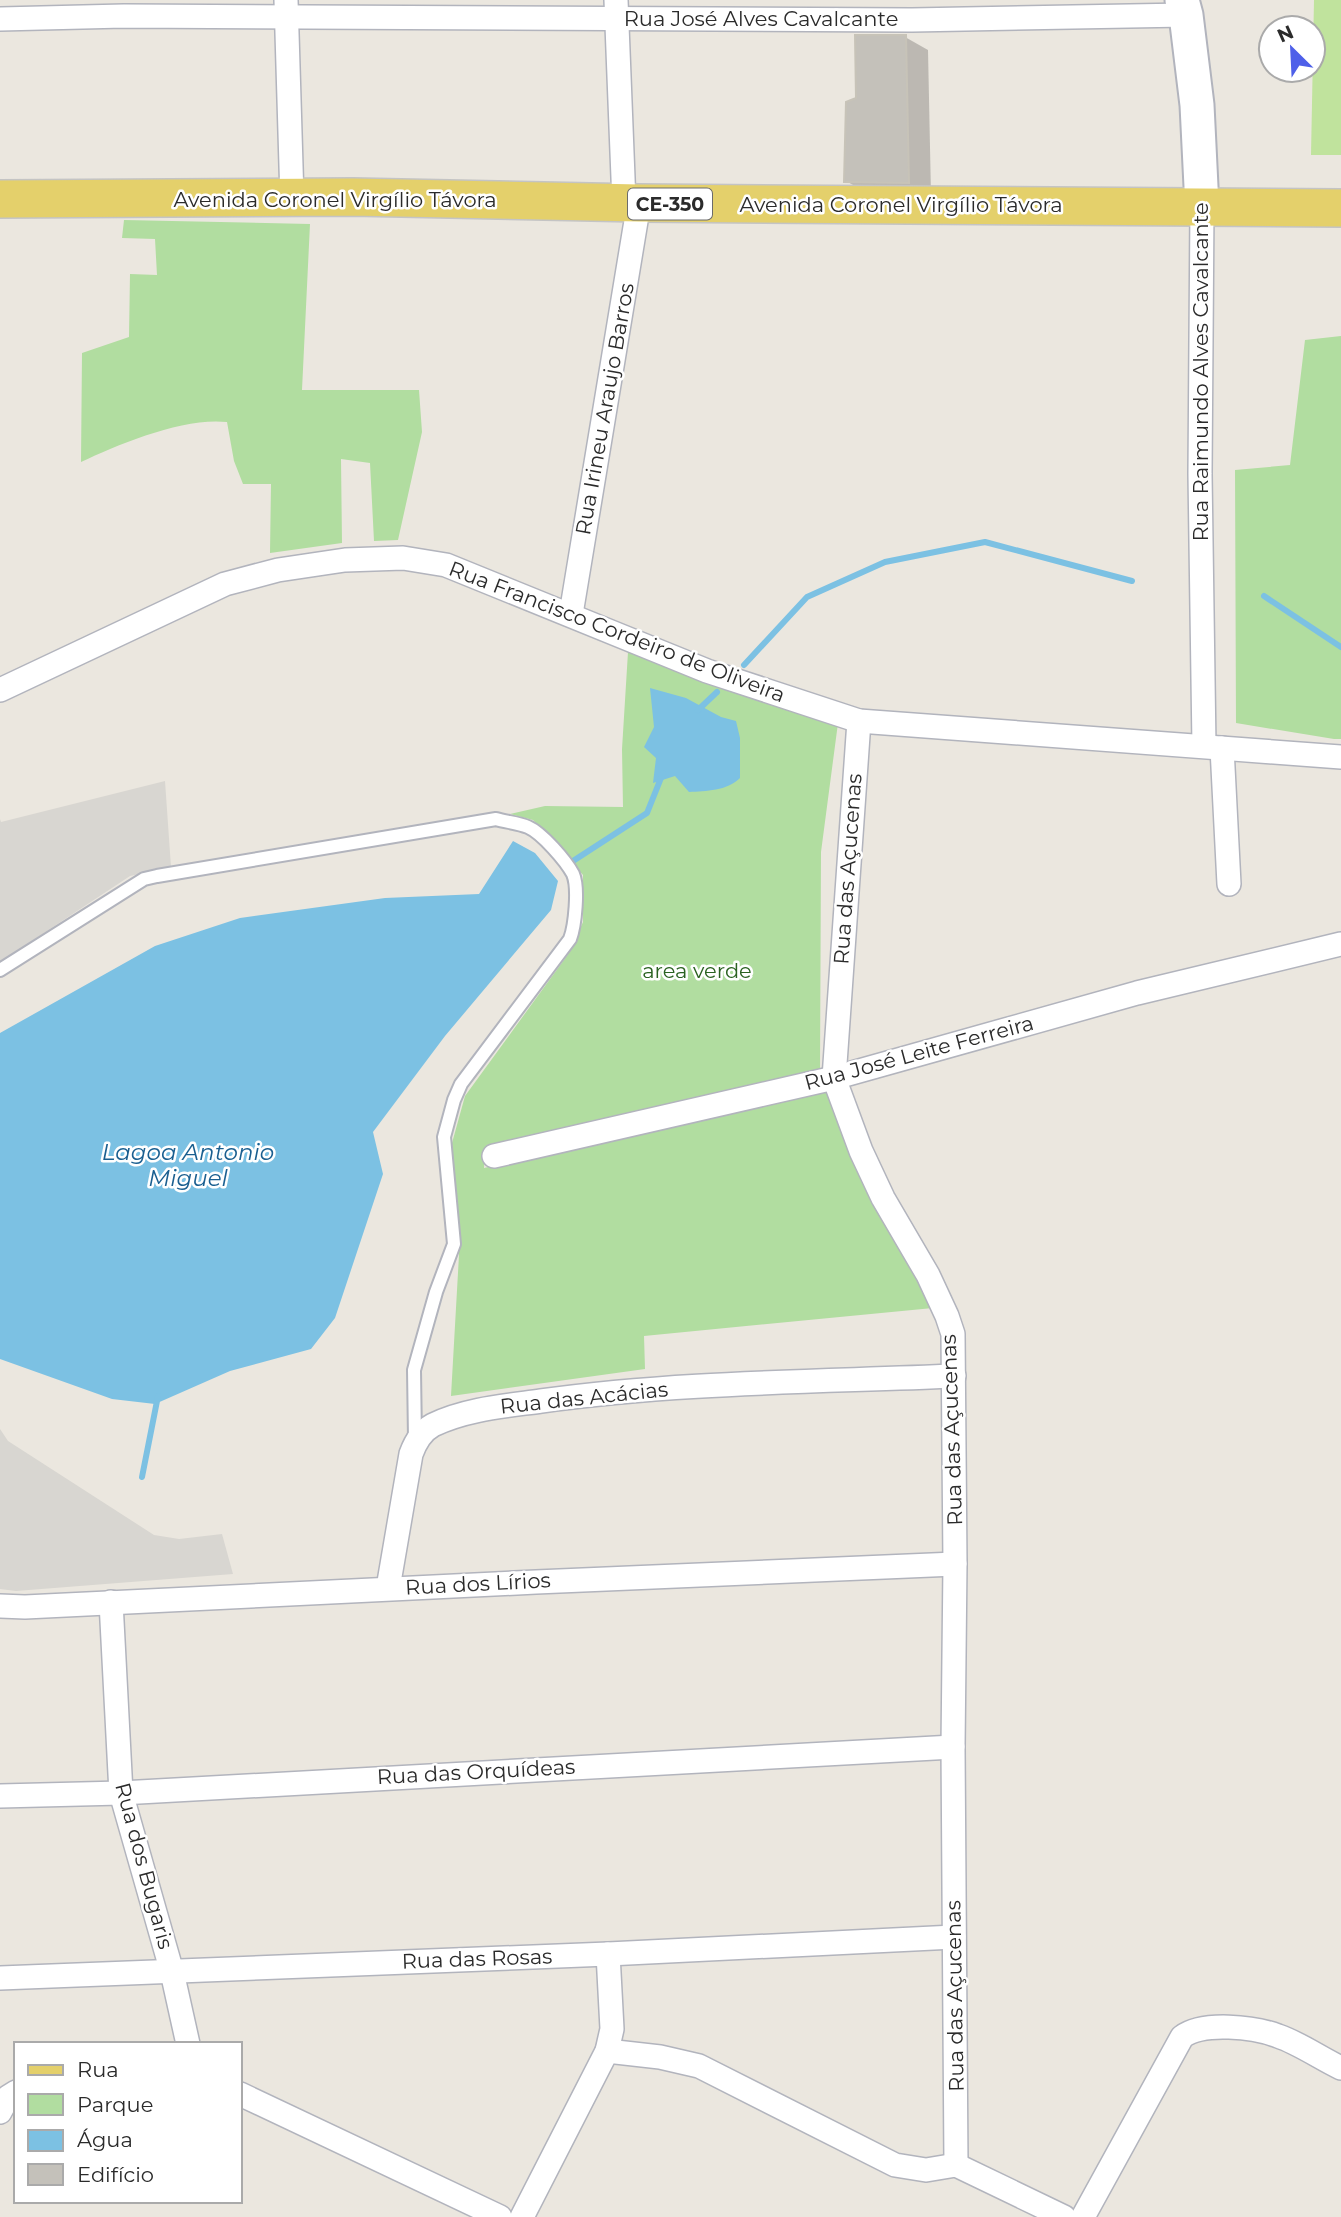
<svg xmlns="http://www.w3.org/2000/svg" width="1341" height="2217" viewBox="0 0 1341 2217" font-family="Montserrat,sans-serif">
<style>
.green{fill:#b1dda0}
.pitch{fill:#c0e39d}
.plaza{fill:#d8d6d1}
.water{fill:#7cc1e3}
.shadow{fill:#0003}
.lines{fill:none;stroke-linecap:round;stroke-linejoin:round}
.stream{stroke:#7cc1e3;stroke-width:6}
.building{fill:#c4c1ba;stroke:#c7c3b8;stroke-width:2}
.lane-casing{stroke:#b2b4bd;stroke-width:16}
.street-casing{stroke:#b2b4bd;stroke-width:26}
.secondary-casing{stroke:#b2b4bd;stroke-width:37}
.primary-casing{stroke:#c4c4c4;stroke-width:40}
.lane{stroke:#fff;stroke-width:12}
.street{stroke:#fff;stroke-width:23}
.secondary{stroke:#fff;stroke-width:33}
.primary{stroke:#e4d06b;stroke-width:37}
.labels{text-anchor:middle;stroke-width:5;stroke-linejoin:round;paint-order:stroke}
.shield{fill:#fff;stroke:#6b6b6b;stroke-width:2}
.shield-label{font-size:19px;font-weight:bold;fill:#2b2b2b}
.street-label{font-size:21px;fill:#2b2b2b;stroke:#fff}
.park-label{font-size:21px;fill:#2a6221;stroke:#fff}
.water-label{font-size:23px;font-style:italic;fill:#1a5f90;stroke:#fff}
</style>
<rect width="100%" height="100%" fill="#ebe7df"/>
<g class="green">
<path d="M124,220L310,224L302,390H419L422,432L398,540L374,541L370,463L341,459L342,543L270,553L271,484H243L234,461L227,422C184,417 119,444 81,462L82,353L129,337L130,274L157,275L155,239L122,238Z"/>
<path d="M1341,336V739H1334L1236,723L1235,470L1290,465L1305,340Z"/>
<path d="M628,652L838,723L821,852L820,1071L485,1147L484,1168L827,1089L876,1210L933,1308L644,1336L645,1369L451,1396L459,1255L452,1143L465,1096L569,953L583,922V875L533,820L510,814L545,806L623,807L622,749Z"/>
</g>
<path class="pitch" d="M1314,0H1341V155H1311Z"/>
<g class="plaza">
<path d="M165,781L171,867L130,876L0,962V819L1,822Z"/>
<path d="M0,1429L8,1441L154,1535L179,1539L222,1534L233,1574L16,1591L0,1589Z"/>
</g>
<g class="water">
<path d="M650,688L686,698L721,717L736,721L740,738V778C727,791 706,791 689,792L675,776L653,783L656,758L644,747L654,727Z"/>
<path d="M513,841L535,853L558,881L551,910L445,1036L373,1132L383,1174L335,1318L311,1349L230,1371L155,1404L112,1399L0,1359V1033L155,946L240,918L385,898L479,894Z"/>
</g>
<path class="shadow" d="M905,37L928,50L931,195L869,194L846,181L858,99Z"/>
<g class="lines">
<g class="stream">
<path d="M1264,596L1341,647"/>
<path d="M744,665L807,597L885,562L985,542L1132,581"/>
<path d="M698,710L717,692"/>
<path d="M573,861L647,813L663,773"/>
<path d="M142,1477L158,1396"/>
</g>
</g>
<path class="building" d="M855,35H906L909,183L844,182L846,102L856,98Z"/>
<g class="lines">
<g class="lane-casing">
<path id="lane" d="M0,970L144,879L157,876L496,819C506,822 519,823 528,827C542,833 566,861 573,874C579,888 575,926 570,939L461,1084L454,1100L444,1137L454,1244L436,1292L414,1370L415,1439"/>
</g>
<g class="street-casing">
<g id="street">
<path d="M286,0L292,199"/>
<path d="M616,0L624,203"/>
<path d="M0,19L124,16L912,20L1186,15"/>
<path d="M1202,207L1200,474L1204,746"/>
<path d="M571,614L639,203"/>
<path d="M0,690L225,584L278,570L345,560L403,558L446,565L707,671L859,721L1341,757"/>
<path d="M859,721L834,1078L861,1151L883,1198L928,1275L947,1316L953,1334L955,1564L953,1747L956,2165"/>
<path d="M1222,748L1229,884"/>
<path d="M494,1156L834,1078L1137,993L1341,944"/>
<path d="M388,1588L411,1454C415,1443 422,1431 433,1425C466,1409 505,1406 541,1401C677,1382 816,1382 954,1376"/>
<path d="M111,1602L121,1793L172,1972L188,2044"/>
<path d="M0,1606L25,1607L536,1582L955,1564"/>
<path d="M0,1796L121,1793L953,1747"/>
<path d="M0,1978L608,1954L954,1937"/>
<path d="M607,2051L660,2057L699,2066L895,2165L926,2170L956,2165L1064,2217"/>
<path d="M240,2094L500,2217"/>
<path d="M0,2112L8,2097L16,2092"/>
<path d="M522,2217L607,2051L612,2029L608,1954"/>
<path d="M1083,2217L1182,2037C1203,2021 1254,2027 1278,2036C1299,2043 1320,2058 1341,2068"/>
</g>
</g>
<g class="secondary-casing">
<path id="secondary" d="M1182,0L1186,15L1197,105L1202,207"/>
</g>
<g class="primary-casing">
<path id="primary" d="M0,199L353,197L639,203L1341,208"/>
</g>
<use href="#lane" class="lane"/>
<use href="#street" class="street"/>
<use href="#secondary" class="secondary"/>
<use href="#primary" class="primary"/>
</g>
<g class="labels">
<rect class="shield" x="628" y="188.5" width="84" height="31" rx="5"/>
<g class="shield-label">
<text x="670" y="211">CE-350</text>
</g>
<g class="street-label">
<text x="761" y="26">Rua José Alves Cavalcante</text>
<text x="335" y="207">Avenida Coronel Virgílio Távora</text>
<text x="901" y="212">Avenida Coronel Virgílio Távora</text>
<text transform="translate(1201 372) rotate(-90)" y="7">Rua Raimundo Alves Cavalcante</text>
<text transform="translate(605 409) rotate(-80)" y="7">Rua Irineu Araujo Barros</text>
<text transform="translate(617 632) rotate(21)" y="7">Rua Francisco Cordeiro de Oliveira</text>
<text transform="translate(848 869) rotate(-86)" y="7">Rua das Açucenas</text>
<text transform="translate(919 1053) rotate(-15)" y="7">Rua José Leite Ferreira</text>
<text transform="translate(584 1398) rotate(-6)" y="7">Rua das Acácias</text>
<text transform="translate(952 1430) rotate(-92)" y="7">Rua das Açucenas</text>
<text transform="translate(478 1584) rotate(-3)" y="7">Rua dos Lírios</text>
<text transform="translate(476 1772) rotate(-3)" y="7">Rua das Orquídeas</text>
<text transform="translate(144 1866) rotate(75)" y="7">Rua dos Bugaris</text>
<text transform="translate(477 1959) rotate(-2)" y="7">Rua das Rosas</text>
<text transform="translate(955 1996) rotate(-91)" y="7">Rua das Açucenas</text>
</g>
<g class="park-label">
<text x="697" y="978">area verde</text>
</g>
<g class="water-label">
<text x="188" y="1160">Lagoa Antonio<tspan x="188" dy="26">Miguel</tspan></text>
</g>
</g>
<rect x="14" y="2042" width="228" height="161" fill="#ffffff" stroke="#aaaaaa" stroke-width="2"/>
<rect x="28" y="2065" width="35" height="10" fill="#e4d06b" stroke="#aaaaaa" stroke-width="2"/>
<text x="77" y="2077" font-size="21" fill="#2b2b2b">Rua</text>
<rect x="28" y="2094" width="35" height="21" fill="#b1dda0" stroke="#aaaaaa" stroke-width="2"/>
<text x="77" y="2112" font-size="21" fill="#2b2b2b">Parque</text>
<rect x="28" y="2130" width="35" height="21" fill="#7cc1e3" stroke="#aaaaaa" stroke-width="2"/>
<text x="77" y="2147" font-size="21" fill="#2b2b2b">Água</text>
<rect x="28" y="2164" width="35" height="21" fill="#c4c1ba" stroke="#aaaaaa" stroke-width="2"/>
<text x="77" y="2182" font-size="21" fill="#2b2b2b">Edifício</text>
<g transform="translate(1292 49) rotate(336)"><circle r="33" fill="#ffffff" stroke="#aaaaaa" stroke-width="2"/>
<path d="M0-5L12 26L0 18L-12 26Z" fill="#4e60e9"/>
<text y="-10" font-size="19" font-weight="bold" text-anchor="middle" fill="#2b2b2b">N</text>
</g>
</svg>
